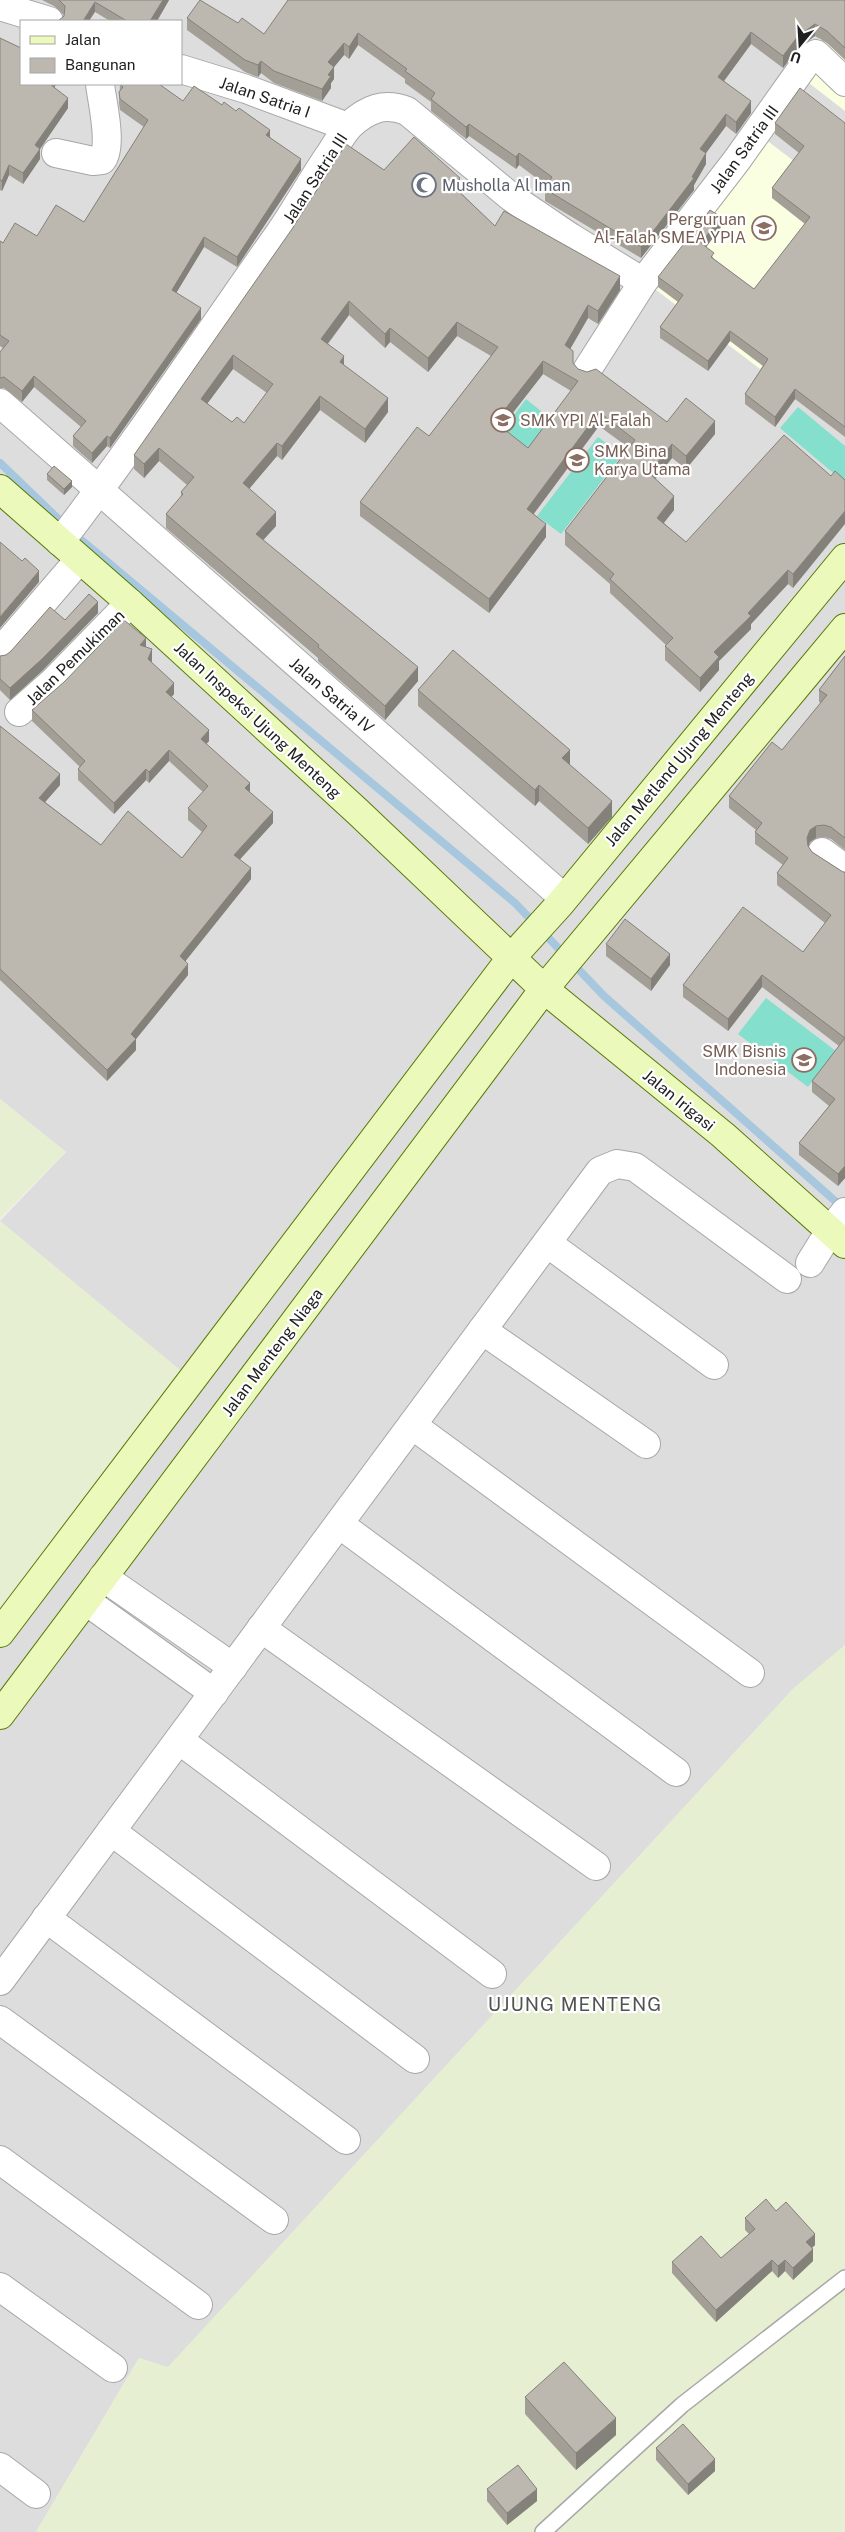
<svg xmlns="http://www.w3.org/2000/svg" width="845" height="2532" viewBox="0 0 845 2532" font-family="'Public Sans',sans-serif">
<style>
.residential{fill:#dedddd;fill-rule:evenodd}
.education{fill:#f9ffe0}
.farmland{fill:#e7efd2}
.pitch{fill:#84dfcc}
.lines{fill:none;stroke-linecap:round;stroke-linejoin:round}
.stream{stroke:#a7c7de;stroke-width:8}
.lane-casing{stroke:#a7a7a7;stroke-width:18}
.street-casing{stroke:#a7a7a7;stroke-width:30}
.secondary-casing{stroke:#577905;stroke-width:30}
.lane{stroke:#fff;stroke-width:15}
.street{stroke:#fff;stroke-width:28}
.secondary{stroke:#ebfabb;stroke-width:28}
.wall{fill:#a39e96;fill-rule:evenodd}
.shaded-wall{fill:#84817a}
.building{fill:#bdb8af;stroke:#84817a;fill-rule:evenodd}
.labels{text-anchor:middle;stroke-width:4.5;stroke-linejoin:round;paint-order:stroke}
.street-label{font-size:16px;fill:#202020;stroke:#fff}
.worship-label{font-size:16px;fill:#5b616d;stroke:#fff;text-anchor:start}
.education-label{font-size:16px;fill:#785e54;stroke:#fff;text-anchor:end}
.quarter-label{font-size:19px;letter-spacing:1px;fill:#535353;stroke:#fff}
</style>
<rect width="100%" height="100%" fill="#f0efe6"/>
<path class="residential" d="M0,0H845V4L805,57L845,91V1645L793,1689L168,2368L139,2358L36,2532H0V1616L181,1371L0,1221L66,1152L0,1099ZM21,21H181V84H21Z"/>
<g class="education">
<path d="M845,0V111L796,73Z"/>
<path d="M752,129L828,187L845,265L760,369L647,283Z"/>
</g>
<g class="farmland">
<path d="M0,1099L66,1152L0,1218Z"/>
<path d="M0,1221L181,1371L0,1616Z"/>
<path d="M845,1645V2532H36L139,2358L168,2367L793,1689Z"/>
</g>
<g class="pitch">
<path d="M526,399L551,419L524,454L499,435Z"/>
<path d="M798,407L845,446V483L780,428Z"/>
<path d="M598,437L622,455L561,534L537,516Z"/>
<path d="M766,998L836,1051L808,1087L738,1034Z"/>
</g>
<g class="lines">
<path class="stream" d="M0,463L73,533L515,903L604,996L843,1208"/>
<g class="lane-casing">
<path id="lane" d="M543,2532L682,2405L845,2278"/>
</g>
<g class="street-casing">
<g id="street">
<path d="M0,6L49,21"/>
<path d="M181,69L246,89L348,127"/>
<path d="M56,153L93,161L102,160C113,145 102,102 100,84"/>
<path d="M587,370L643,282L737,160L810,57L816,54L845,82"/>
<path d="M0,403L564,898"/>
<path d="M60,542C137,442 206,337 279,234C297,208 312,180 330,154C336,145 342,134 349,126C367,109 384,102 407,111L511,197L570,237L643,282"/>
<path d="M0,652L79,560"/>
<path d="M19,712L53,682L130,603"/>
<path d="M822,852L845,869"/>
<path d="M547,1243L714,1365"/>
<path d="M810,1263L830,1231L845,1212"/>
<path d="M482,1330L646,1444"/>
<path d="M412,1425L750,1673"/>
<path d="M339,1524L676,1772"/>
<path d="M103,1577L233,1667"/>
<path d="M86,1601L214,1693"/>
<path d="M261,1628L596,1866"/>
<path d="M179,1740L492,1974"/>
<path d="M111,1831L415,2059"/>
<path d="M46,1918L346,2140"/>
<path d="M0,1981L600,1171L617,1164L635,1167L787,1279"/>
<path d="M0,2020L274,2220"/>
<path d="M0,2160L198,2305"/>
<path d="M0,2287L113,2368"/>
<path d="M0,2467L36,2494"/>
</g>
</g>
<g class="secondary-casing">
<g id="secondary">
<path d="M0,489L130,603L358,812L544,989L723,1135L845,1244"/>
<path d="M0,1633L511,958L560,904L845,558"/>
<path d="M0,1715L544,989L845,628"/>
</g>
</g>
<use href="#lane" class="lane"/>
<use href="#street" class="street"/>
<use href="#secondary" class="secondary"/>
</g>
<g class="wall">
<path d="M42,0H169L157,21H110L95,12L64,15L54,6Z"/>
<path d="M845,0V60L827,43L815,36L798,48L783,68L751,44L724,81L751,113L736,134L726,126L706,153V164L694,185V190L641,258L545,201V189L547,186L519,165L516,169L469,136L466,139L431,111V102L405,83V79L358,45L349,59L344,55L334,67V79L331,83V88L322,101L274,83L261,73L258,77L245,72L187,30V18L238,23L264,34Z"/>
<path d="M0,38L54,88L68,108L40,149V159L23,184L9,175L2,191L0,190Z"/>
<path d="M120,84L183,101L222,105L270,137L301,170L237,267L204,247L176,293L201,319L110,448L107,446L92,463L73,446V436L81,427L34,387L22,402L4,388H0V352L3,348L0,346V241L3,243L37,236L84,222L144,127L120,110L119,103Z"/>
<path d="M775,123H845V437L795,399L775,427L745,404V394L763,366L730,341L708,371L660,338V327L678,302L658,287V277L721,227L706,247L714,259L754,289L805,224L772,198V188L799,153L775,134Z"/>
<path d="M384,170L460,192L495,226L620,290L598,324L588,318L570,349L573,363L578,369L667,422L715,434L686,469L672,458L655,479L674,510L664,523L686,542L831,476L793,588L788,584L751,624V629L719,661V670L700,692L665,660V646L666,645L610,593V584L565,545V531L629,448L599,426L533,514L546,537L489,613L360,516V502L429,436L491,356L457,336L428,372L390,342L385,348L349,315L328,344L344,366L388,412L365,443L320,410L282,460L277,456L249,489L276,526L263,540L418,681L385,720L318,661V658L166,528V514L181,497V492L187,485L159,461L144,478L134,469V455ZM233,369L267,393L244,423L232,422L207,404ZM543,374L571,391L528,448L501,427Z"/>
<path d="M47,474L72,487L64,495L47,480Z"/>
<path d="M98,613L42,671L10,700L0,690V656L6,655L65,620Z"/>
<path d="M146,647L152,660V663L174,694L171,697L209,741L206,744L250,792L273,823L240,859L251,879L185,961L188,975L136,1039V1050L107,1081L0,980V726L60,785L45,802L101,845L182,858L202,832L188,820V808L203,792L169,761L149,783L146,780L114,814L78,780V769L80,767L32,721V710Z"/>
<path d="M845,656V850L831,839L824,837L816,838L810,842L808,846L812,852L843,872H845V1178L838,1186L799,1155V1143L829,1106L812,1092V1081L839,1046L762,987L728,1031L683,997V985L803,952L825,923L777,885V873L783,865L755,844V832L756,830L729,808V796L782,750L821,703L819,702V690Z"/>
<path d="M418,690L570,765L612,817L588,844L539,801L535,806L418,706Z"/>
<path d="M606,944L670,965L651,991L606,956Z"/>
<path d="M745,2218L815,2245L812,2248L813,2261L793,2280L785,2271L778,2278L772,2271L716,2322L672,2273V2262L721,2258L749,2234L745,2230Z"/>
<path d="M525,2397L616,2435L576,2470L525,2414Z"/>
<path d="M656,2448L715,2471L688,2495L656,2460Z"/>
<path d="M487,2489L537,2501L507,2525L487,2501Z"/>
</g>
<g class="shaded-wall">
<path d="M163,0H169L157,21H150Z"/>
<path d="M95,2V12L89,21H83Z"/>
<path d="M815,24V36L798,48L783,68V56L798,36Z"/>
<path d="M751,32V44L718,89V77Z"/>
<path d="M358,33V45L349,59V47Z"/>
<path d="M344,43V55L334,67V79L331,83V88L322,101V89L328,62Z"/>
<path d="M261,61V73L258,77V65Z"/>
<path d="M51,84H56L51,96Z"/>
<path d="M68,98V108L40,149V159L23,184V173L35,145Z"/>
<path d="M751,101V113L736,134V122Z"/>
<path d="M726,114V126L706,153V164L694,185V190L641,258V247L692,177L700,149Z"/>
<path d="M469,124V136L466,139V127Z"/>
<path d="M270,130V140L266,135Z"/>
<path d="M519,153V165L516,169V157Z"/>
<path d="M301,159V170L237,267V257Z"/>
<path d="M9,165V175L2,191V181Z"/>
<path d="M460,178V192L453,186Z"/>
<path d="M721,217V227L701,254V243Z"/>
<path d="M204,237V247L172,300V290Z"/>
<path d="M620,276V290L598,324V311Z"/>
<path d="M349,301V315L321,352V339Z"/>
<path d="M588,305V318L565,358V345Z"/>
<path d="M201,308V319L110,448V438Z"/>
<path d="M457,322V336L428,372V358Z"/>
<path d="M390,328V342L385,348V334Z"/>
<path d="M730,331V341L708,371V361Z"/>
<path d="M233,355V369L201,412V399Z"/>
<path d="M344,356V370L340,362Z"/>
<path d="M543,361V374L495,436V422Z"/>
<path d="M34,376V387L22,402V391Z"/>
<path d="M795,389V399L775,427V417Z"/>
<path d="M320,396V410L282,460V446Z"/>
<path d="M388,398V412L365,443V429Z"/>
<path d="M599,412V426L527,523V509Z"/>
<path d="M715,421V434L686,469V456Z"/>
<path d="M107,436V446L92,463V453Z"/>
<path d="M277,443V456L243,496V483Z"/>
<path d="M672,444V458L649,487V473Z"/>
<path d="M159,448V461L144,478V464Z"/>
<path d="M72,481V487L64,495V489Z"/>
<path d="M674,496V510L657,531V518Z"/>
<path d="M845,511V524L793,588V574Z"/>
<path d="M276,512V526L256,548V534Z"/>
<path d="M546,524V537L489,613V599Z"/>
<path d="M788,570V584L751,624V629L719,661V670L700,692V678L714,652L748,613Z"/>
<path d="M39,571V582L0,628V617Z"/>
<path d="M98,602V613L42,671L10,700V688Z"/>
<path d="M146,638V649L140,645Z"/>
<path d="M152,649V660L148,671V659Z"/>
<path d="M418,667V681L385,720V706Z"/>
<path d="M174,683V694L166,703V692Z"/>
<path d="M209,730V741L201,750V739Z"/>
<path d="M169,750V761L149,783V772Z"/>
<path d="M570,750V765L562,758Z"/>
<path d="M146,769V780L114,814V803Z"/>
<path d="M60,774V785L39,809V798Z"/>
<path d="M250,783V794L245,788Z"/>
<path d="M539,785V801L535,806V790Z"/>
<path d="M612,801V817L588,844V828Z"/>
<path d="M273,812V823L234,866V855Z"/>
<path d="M816,826V838L810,842L807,850V838L810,830Z"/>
<path d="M251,868V879L180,968V956Z"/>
<path d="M670,954V965L651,991V979Z"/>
<path d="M188,964V975L136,1039V1050L107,1081V1070L131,1034Z"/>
<path d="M762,975V987L728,1031V1019Z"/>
<path d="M845,1166V1178L838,1186V1174Z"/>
<path d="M815,2234V2245L806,2253V2242Z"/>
<path d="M813,2249V2261L793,2280V2268Z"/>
<path d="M772,2260V2271L716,2322V2310Z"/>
<path d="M785,2260V2271L778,2278V2266Z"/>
<path d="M616,2418V2435L576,2470V2453Z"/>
<path d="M715,2459V2471L688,2495V2484Z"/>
<path d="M537,2489V2501L507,2525V2513Z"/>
</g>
<g class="building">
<path d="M59,0H163L150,21H127L95,2L83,21H58L64,16L65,6Z"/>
<path d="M200,0L238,23L242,18L264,34L288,0H845V48L827,31L815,24L798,36L783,56L751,32L718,77L751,101L736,122L726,114L700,149L706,153L692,177L694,178L641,247L545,189L552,177L519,153L516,157L469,124L466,127L431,99L435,93L405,71L407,69L358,33L349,47L344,43L328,62L334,67L328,75L331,76L322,89L274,71L261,61L258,65L245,60L187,18Z"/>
<path d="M0,38L21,48V84H51V85L68,98L35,145L40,149L23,173L9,165L2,181L0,180Z"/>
<path d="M120,84H159L183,101L194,86L222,105L224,102L236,111L239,108L270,130L266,135L301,159L237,257L204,237L172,290L201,308L110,438L107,436L92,453L73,436L86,421L34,376L22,391L4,377L0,378V352L9,341L0,335V241L3,243L15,223L37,236L56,205L84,222L148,120L120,99L119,92L123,87Z"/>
<path d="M800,88L845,123V427L795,389L775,417L745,394L768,359L730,331L708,361L660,327L683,295L658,277L710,210L721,217L701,243L714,253L711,257L754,289L810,217L772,188L804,146L775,123Z"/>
<path d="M414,137L460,178L453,186L495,226L504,211L620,276L598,311L588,305L565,345L573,351V363L578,369L587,372L596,369L667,422L686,398L715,421L686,456L672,444L649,473L674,496L657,518L686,542L784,435L831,476L835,471L845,480V511L793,574L788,570L748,613L751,616L714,652L719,657L700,678L665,646L673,638L610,579L614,574L565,531L635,440L599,412L527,509L546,524L489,599L360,502L417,427L429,436L498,347L457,322L428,358L390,328L385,334L349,301L321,339L344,356L340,362L388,398L365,429L320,396L282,446L277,443L243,483L276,512L256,534L418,667L385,706L318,647L319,645L166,514L183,494L181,492L194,477L159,448L144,464L134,455L292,229L346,144L384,170ZM233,355L273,384L244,423L237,417L232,422L201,399ZM543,361L578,381L528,448L495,422Z"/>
<path d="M54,466L72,481L64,489L47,474Z"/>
<path d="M0,542L22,561L25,558L39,571L0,617Z"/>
<path d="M89,594L98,602L42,659L10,688L0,679V656L6,655L11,651L50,607L65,620Z"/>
<path d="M124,620L146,638L140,645L152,649L148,659L174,683L166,692L209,730L201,739L250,783L245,788L273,812L234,855L251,868L180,956L188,964L131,1034L136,1039L107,1070L0,969V726L60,774L39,798L101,845L128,811L182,858L207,826L188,808L208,786L169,750L149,772L146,769L114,803L78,769L85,761L32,710L64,682Z"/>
<path d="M453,650L570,750L562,758L612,801L588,828L539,785L535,790L418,690Z"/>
<path d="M845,656V838L831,827L824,825L816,826L810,830L807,838L808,846L812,852L843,872H845V1166L838,1174L799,1143L835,1099L812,1081L845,1038L762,975L728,1019L683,985L743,907L803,952L831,915L777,873L788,858L755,832L762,823L729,796L772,742L782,750L827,695L819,690Z"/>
<path d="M625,919L670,954L651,979L606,944Z"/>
<path d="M766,2199L776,2211L786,2202L815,2234L806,2242L813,2249L793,2268L785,2260L778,2266L772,2260L716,2310L672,2262L701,2236L721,2258L755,2229L745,2218Z"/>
<path d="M564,2362L616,2418L576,2453L525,2397Z"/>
<path d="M683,2424L715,2459L688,2484L656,2448Z"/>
<path d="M518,2465L537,2489L507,2513L487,2489Z"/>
</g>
<defs>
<g id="mosque-ring" transform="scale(1.25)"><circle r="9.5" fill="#fff" stroke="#6b7280" stroke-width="1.5"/><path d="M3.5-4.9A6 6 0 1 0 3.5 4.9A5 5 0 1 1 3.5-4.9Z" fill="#6b7280"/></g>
<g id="school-ring" transform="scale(1.25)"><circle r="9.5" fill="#fff" stroke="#8d6e63" stroke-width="1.5"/><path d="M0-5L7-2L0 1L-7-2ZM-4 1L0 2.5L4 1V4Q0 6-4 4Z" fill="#8d6e63"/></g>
</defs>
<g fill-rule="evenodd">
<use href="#mosque-ring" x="424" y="185"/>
<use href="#school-ring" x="764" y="228"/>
<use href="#school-ring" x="503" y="420"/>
<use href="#school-ring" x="577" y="460"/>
<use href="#school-ring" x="804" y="1060"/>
</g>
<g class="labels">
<g class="street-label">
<text transform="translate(265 97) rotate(19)" y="6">Jalan Satria I</text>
<text transform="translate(744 149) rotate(-54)" y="6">Jalan Satria III</text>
<text transform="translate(315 178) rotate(-57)" y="6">Jalan Satria III</text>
<text transform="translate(75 657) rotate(-44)" y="6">Jalan Pemukiman</text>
<text transform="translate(332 695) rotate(41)" y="6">Jalan Satria IV</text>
<text transform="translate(258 720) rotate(43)" y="6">Jalan Inspeksi Ujung Menteng</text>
<text transform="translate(679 759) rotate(-50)" y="6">Jalan Metland Ujung Menteng</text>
<text transform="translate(679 1100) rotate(39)" y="6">Jalan Irigasi</text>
<text transform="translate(272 1352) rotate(-53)" y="6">Jalan Menteng Niaga</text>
</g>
<g class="worship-label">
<text x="442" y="191">Musholla Al Iman</text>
</g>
<g class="education-label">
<text x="746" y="225">Perguruan<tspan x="746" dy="18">Al-Falah SMEA YPIA</tspan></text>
<text x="520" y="426" text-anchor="start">SMK YPI Al-Falah</text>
<text x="594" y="457" text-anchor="start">SMK Bina<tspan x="594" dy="18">Karya Utama</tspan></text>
<text x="786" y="1057">SMK Bisnis<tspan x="786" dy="18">Indonesia</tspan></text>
</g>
<g class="quarter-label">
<text x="575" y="2011">UJUNG MENTENG</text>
</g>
</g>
<rect x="20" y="20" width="162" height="65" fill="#ffffff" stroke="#a6a6a6"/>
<rect x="30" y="36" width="25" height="8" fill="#ebfabb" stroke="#a6a6a6"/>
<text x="65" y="45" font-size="15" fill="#202020">Jalan</text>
<rect x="30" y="58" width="25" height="15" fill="#bdb8af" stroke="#a6a6a6"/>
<text x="65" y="70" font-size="15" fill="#202020">Bangunan</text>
<g transform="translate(800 45) rotate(198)" stroke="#ffffff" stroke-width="4" paint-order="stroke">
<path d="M0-4L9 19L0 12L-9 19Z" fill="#202020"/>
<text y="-8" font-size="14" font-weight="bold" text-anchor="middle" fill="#202020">U</text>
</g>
</svg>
